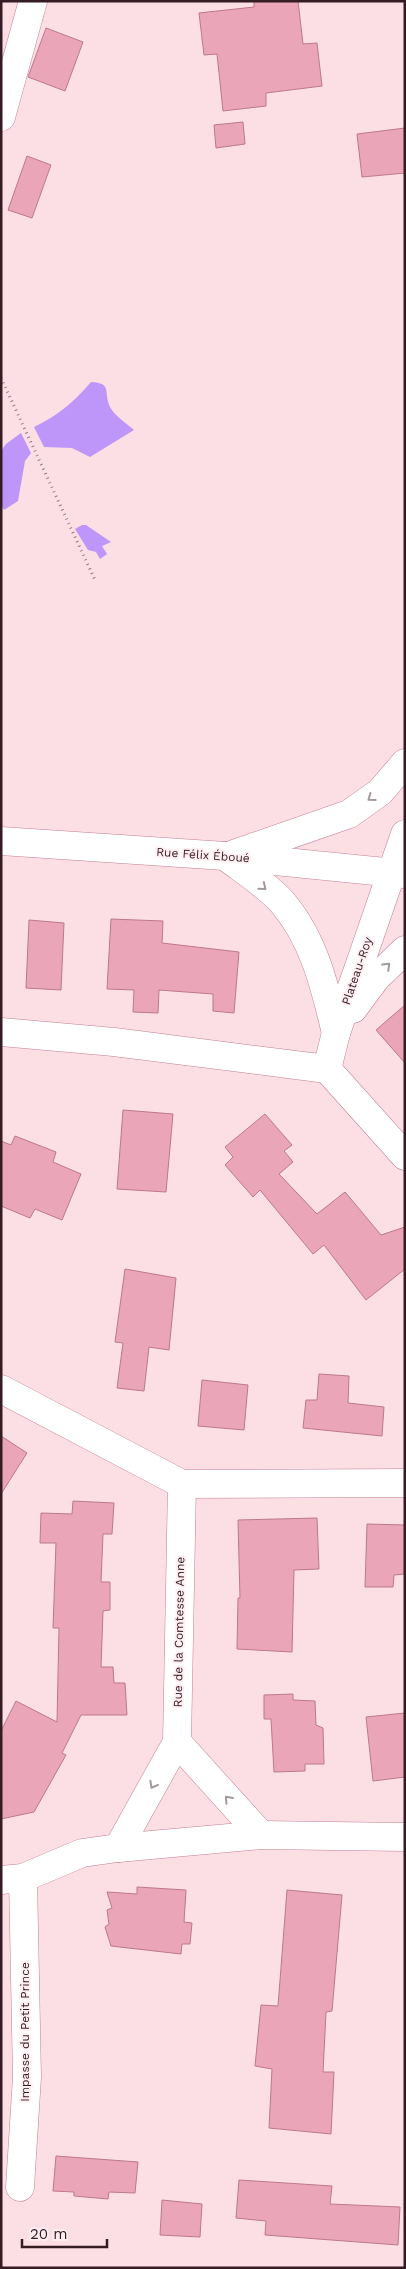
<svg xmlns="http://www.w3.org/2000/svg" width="406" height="2269" viewBox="0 0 406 2269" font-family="'Work Sans',sans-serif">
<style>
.water{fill:#be95f9}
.building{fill:#eba5b8;stroke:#bc798c}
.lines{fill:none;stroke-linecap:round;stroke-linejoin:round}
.minor-casing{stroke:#c38093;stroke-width:29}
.path{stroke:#987c83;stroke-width:3;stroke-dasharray:1 4;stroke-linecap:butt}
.minor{stroke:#fff;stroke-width:28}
.oneway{stroke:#a4989c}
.labels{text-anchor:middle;stroke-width:4;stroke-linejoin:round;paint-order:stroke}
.street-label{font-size:12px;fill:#351b23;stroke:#ffeff3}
</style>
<rect width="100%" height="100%" fill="#fcdee5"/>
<g class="water">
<path d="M91,382C113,383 103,392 110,407C114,415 127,424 134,430L90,457L72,448L44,447L34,427C57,416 74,402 91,382Z"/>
<path d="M21,433L31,453L25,461L18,501L4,510L1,505V451L6,444Z"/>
<path d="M82,525H86L111,542L102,546L107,554L100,559L96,552L88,550L75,529Z"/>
</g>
<g class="building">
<path d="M254,1H298L303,44L317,43L322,86L266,93V106L223,111L217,54L204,55L199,13L254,7Z"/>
<path d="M46,28L83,42L65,91L28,77Z"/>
<path d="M243,122L245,144L216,148L214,125Z"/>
<path d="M405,128V173L362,177L357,134Z"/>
<path d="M27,156L51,165L32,218L8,210Z"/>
<path d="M111,919L163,921L162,943L239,952L234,1013L213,1011V994L159,990L158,1013L133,1012L134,990L107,989Z"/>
<path d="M29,920L64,923L61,990L26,988Z"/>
<path d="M405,1005V1063L376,1030Z"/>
<path d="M123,1110L173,1114L166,1192L117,1189Z"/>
<path d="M265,1114L292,1145L284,1151L293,1162L279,1174L317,1214L345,1192L381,1235L405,1227V1269L366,1300L324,1245L313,1254L260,1190L253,1197L225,1165L233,1157L225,1147Z"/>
<path d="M15,1136L56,1152L53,1162L81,1174L62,1220L35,1209L30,1218L1,1206V1141L11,1145Z"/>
<path d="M125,1269L176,1278L169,1350L149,1347L144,1391L117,1388L123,1343L115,1342Z"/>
<path d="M319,1374L349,1376L348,1403L384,1407L382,1436L303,1428L306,1400H317Z"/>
<path d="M202,1380L248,1385L244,1430L198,1426Z"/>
<path d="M1,1436L27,1453L1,1494Z"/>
<path d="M73,1501L114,1503L112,1534H103L101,1582H110V1610L103,1611L101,1667H113L114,1683H125L127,1715H81L62,1753L66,1755L34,1812L1,1819V1731L16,1701L57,1722L59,1628H53L56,1543H40L41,1513L72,1514Z"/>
<path d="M317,1518L319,1569L294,1570L292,1652L237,1649L238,1598H240L238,1520Z"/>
<path d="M367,1524L405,1525V1574L394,1575L393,1587H365Z"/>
<path d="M293,1694V1700L315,1701L316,1725L323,1728L324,1764H305V1771L274,1772L271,1719H264V1695Z"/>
<path d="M405,1713V1777L373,1781L366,1717Z"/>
<path d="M137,1887L186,1890L184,1922L192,1923L190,1944H182L181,1954L111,1946L105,1927L109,1924L107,1910L112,1908L107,1892L137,1894Z"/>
<path d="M287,1890L342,1895L332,2011L326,2012L323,2072H334L331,2134L269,2128L272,2069L255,2066L261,2005L278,2006Z"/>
<path d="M56,2156L138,2162L135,2193L109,2192L108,2199L74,2196V2192L53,2191Z"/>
<path d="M239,2180L332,2186L330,2204L400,2207L398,2245L265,2235L266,2221L236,2218Z"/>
<path d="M162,2200L202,2204L200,2237L160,2235Z"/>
</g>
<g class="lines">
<g class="minor-casing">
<g id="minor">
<path d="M1,117L33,1"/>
<path d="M1,841L225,856L405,874"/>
<path d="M234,854L349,814L380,792L405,763"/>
<path d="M225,856C243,870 268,886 282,902C314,939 325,987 336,1033"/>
<path d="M353,1009L376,978L405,950"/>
<path d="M1,1032L114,1042L327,1069L405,1156"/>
<path d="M327,1069L336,1033L405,834"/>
<path d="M1,1389L182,1484L177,1742L118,1848"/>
<path d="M182,1484L405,1483"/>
<path d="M177,1742L261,1835"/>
<path d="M1,1880L23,1878L82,1853L118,1848L261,1835L405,1837"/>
<path d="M20,2187L27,2077L23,1878"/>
</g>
</g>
<path class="path" d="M1,378L95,580"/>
<use href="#minor" class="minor"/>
</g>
<defs><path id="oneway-chevron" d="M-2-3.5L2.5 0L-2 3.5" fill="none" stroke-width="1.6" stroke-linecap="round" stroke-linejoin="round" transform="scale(1.25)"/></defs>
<g class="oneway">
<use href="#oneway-chevron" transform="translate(371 798) rotate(144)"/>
<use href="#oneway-chevron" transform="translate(263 887) rotate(39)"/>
<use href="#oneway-chevron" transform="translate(387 966) rotate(-44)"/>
<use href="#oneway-chevron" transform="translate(153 1785) rotate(119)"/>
<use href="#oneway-chevron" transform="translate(228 1799) rotate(-132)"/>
</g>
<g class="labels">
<g class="street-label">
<text transform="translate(203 855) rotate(4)" y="4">Rue Félix Éboué</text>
<text transform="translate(357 971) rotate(-71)" y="4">Plateau-Roy</text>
<text transform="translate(179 1632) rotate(-89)" y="4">Rue de la Comtesse Anne</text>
<text transform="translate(25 2032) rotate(-90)" y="4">Impasse du Petit Prince</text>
</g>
</g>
<rect width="406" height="2269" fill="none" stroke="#351b23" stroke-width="5"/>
<path d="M22 2239v8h85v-8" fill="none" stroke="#351b23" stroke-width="2.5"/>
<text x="30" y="2239" font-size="15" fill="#351b23" stroke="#ffeff3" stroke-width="4" paint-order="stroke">20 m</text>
</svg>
